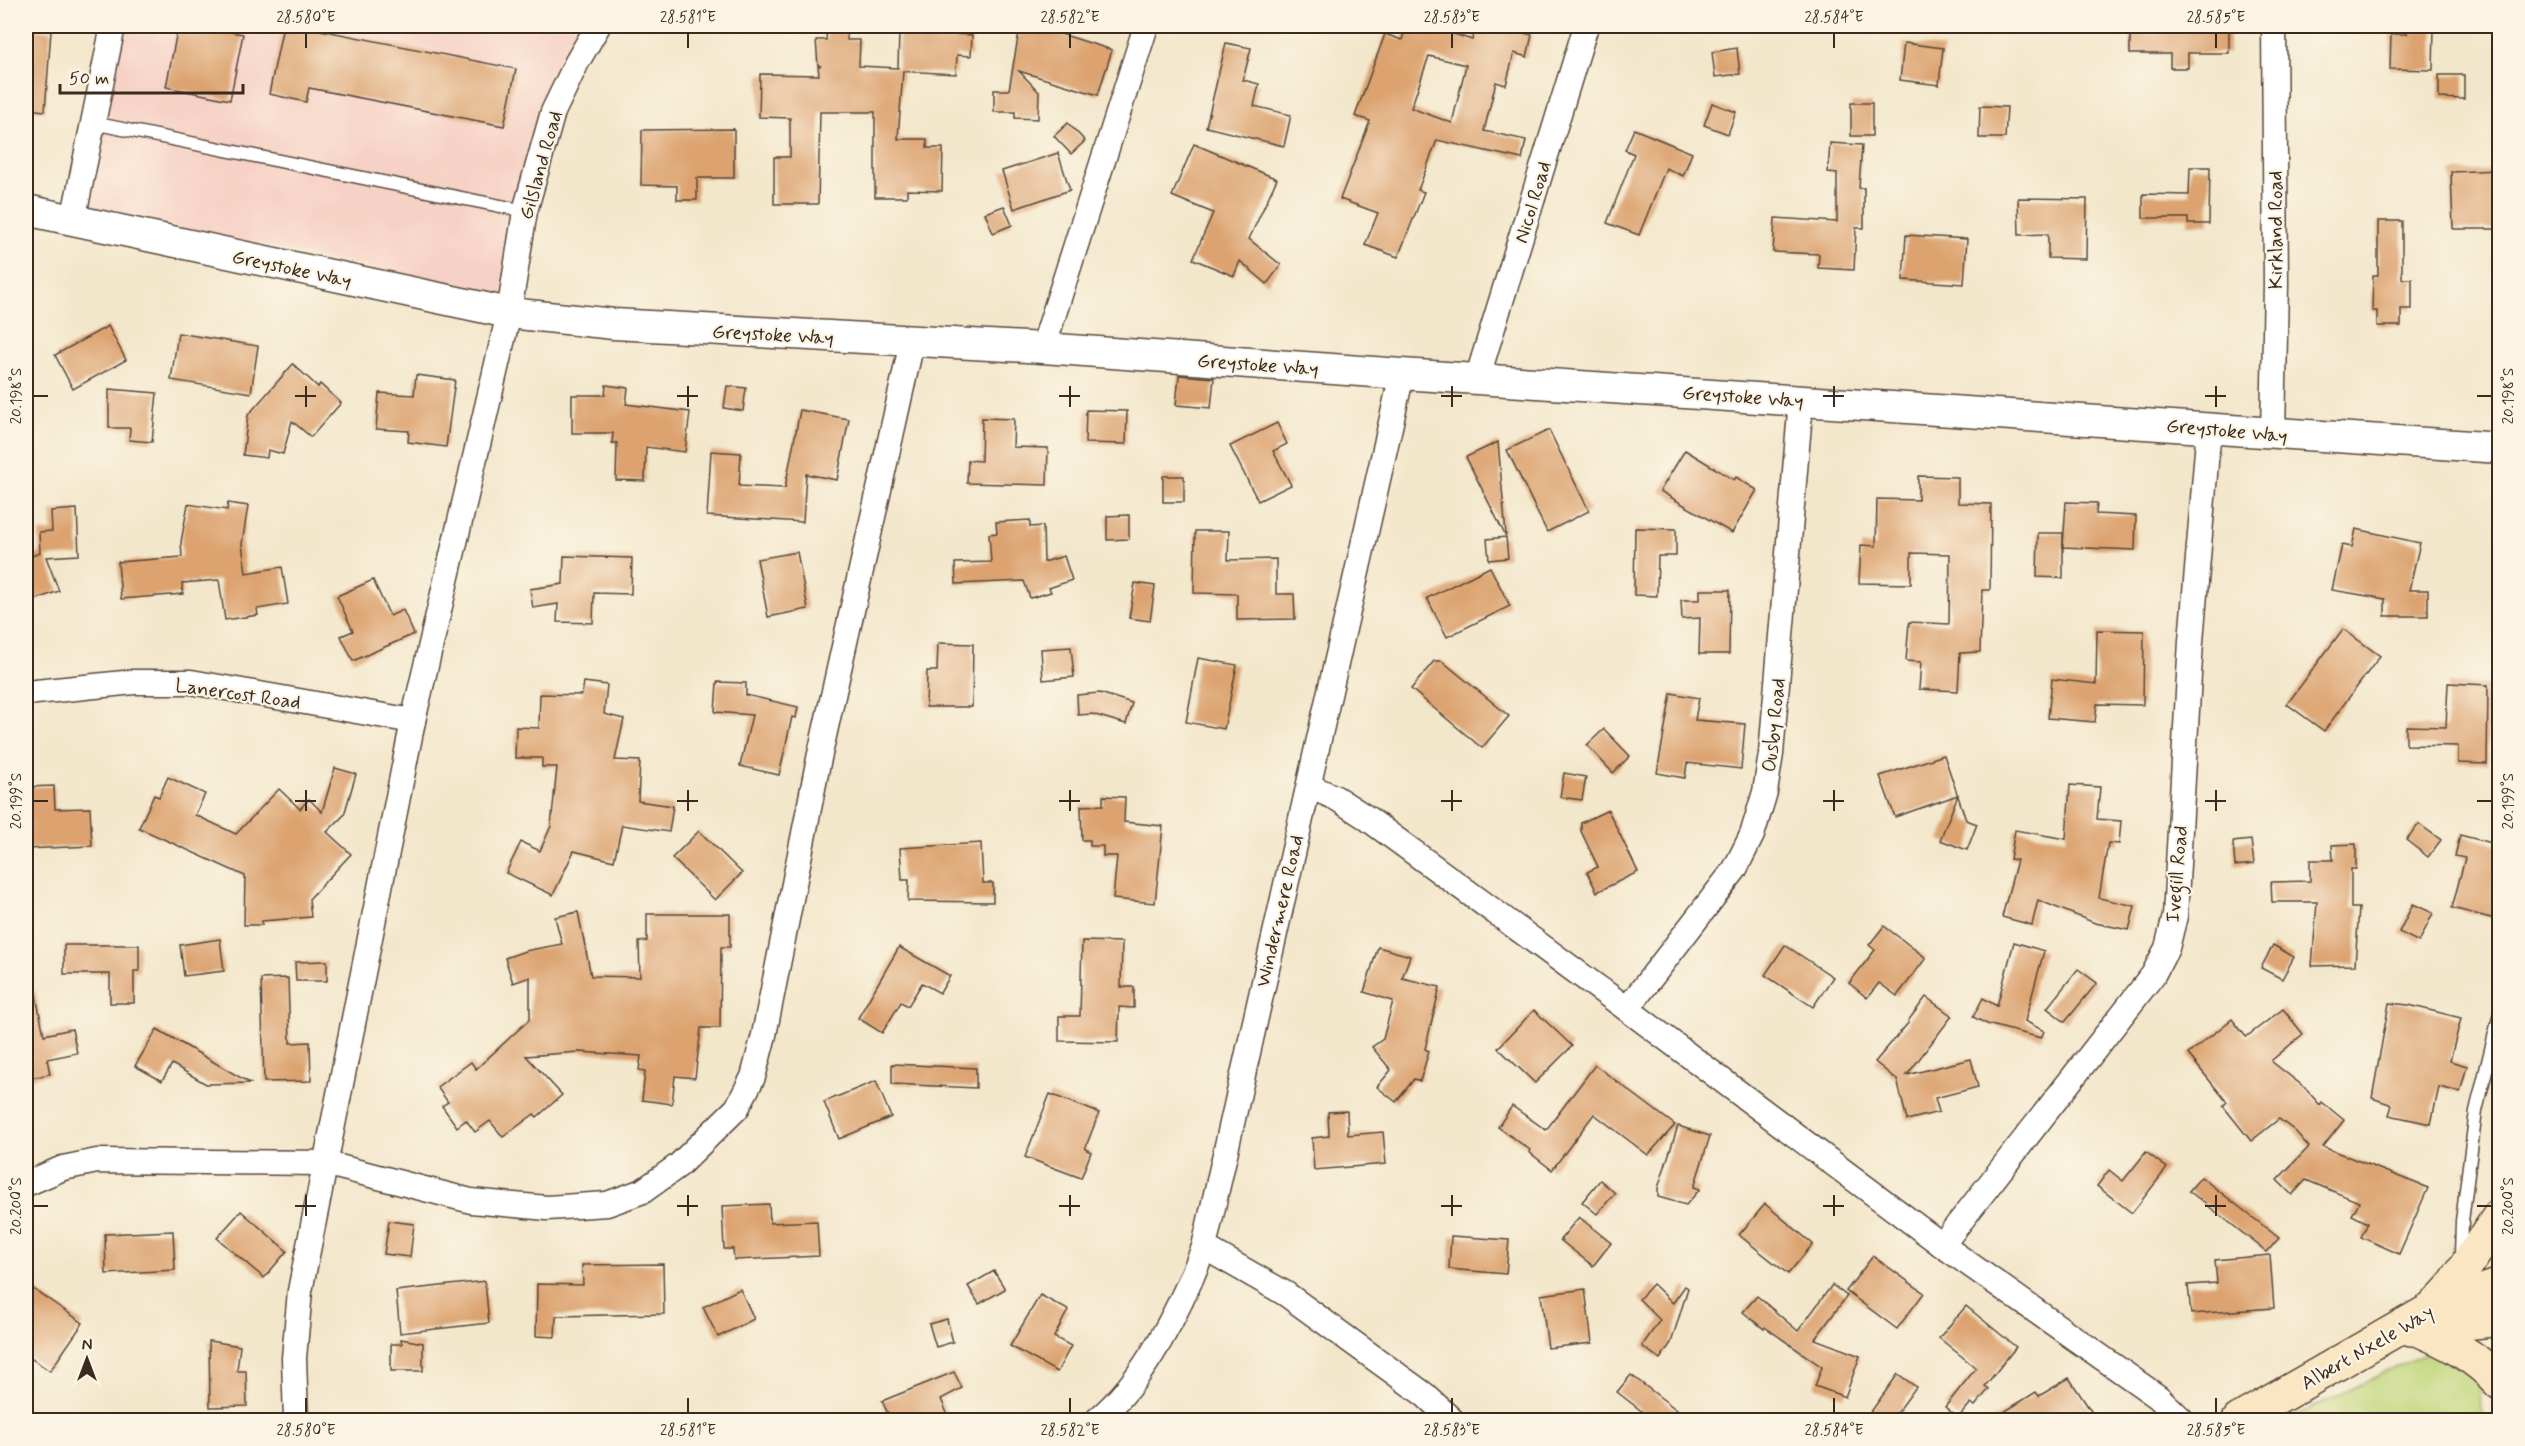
<svg xmlns="http://www.w3.org/2000/svg" width="2525" height="1446" viewBox="0 0 2525 1446" font-family="Mynerve,sans-serif">
<style>
.built{fill:#f6d1c5}
.green{fill:#bfd578;stroke:#7d804b;stroke-width:1.5}
.building{fill:#dca370;fill-rule:evenodd}
.lines{fill:none;stroke-linecap:round;stroke-linejoin:round}
.service-casing{stroke:#574638;stroke-width:15}
.minor-casing{stroke:#574638;stroke-width:27}
.tertiary-casing{stroke:#574638;stroke-width:33}
.secondary-casing{stroke:#574638;stroke-width:36}
.service{stroke:#fff;stroke-width:12}
.minor{stroke:#fff;stroke-width:24}
.tertiary{stroke:#fff;stroke-width:30}
.secondary{stroke:#fbe6c4;stroke-width:33}
.ticks{fill:none;stroke:#3b2a1e;stroke-width:2}
.labels{text-anchor:middle;stroke-width:4.5;stroke-linejoin:round;paint-order:stroke}
.street-label{font-size:20px;fill:#3b2a1e;stroke:#fcf5e5}
.neatline{fill:none;stroke:#3b2a1e;stroke-width:2}
.ticks-label{font-size:15px;text-anchor:middle;fill:#3b2a1e}
</style>
<rect width="100%" height="100%" fill="#fcf5e5"/>
<filter id="ink" filterUnits="userSpaceOnUse"><feTurbulence type="fractalNoise" baseFrequency=".0167" numOctaves="2"/><feDisplacementMap in="SourceGraphic" scale="12" xChannelSelector="R" yChannelSelector="G"/><feConvolveMatrix kernelMatrix="1 2 1 2 8 2 1 2 1" color-interpolation-filters="sRGB"/></filter>
<filter id="wash" filterUnits="userSpaceOnUse"><feTurbulence type="fractalNoise" baseFrequency=".008" numOctaves="4" result="noise"/><feDisplacementMap in="SourceGraphic" scale="24" xChannelSelector="R" yChannelSelector="G"/><feGaussianBlur stdDeviation="1.35" result="paint"/><feColorMatrix in="noise" values="0 0 0 0 0 0 0 0 0 0 0 0 0 0 0 0 0 1.4 0 .05"/><feComposite in="paint" operator="in"/></filter>
<g filter="url(#wash)">
<rect width="100%" height="100%" fill="#f3e7cb"/>
<path class="built" d="M121,26H587L503,295L83,208Z"/>
<path class="green" d="M2430,1351L2480,1380L2481,1420H2287Z"/>
<g id="blocks">
<g class="building">
<path d="M178,26H198L243,34L230,100L166,87Z"/>
<path d="M283,26H321L320,30L516,69L504,126L309,88L306,102L269,94Z"/>
<path d="M827,26H847V40H860L859,66L898,68L899,31L972,35L971,56L957,55L956,74L903,71L898,139H927V148H943L942,191L907,190V197H875V112H820L818,204H774V157H790V118L759,117L760,74L819,75L818,66H821L818,65L816,40H826Z"/>
<path d="M1020,26H1063L1061,34L1112,50L1098,95L1019,71L1039,92L1038,119L1015,118V112H994V90H1009Z"/>
<path d="M1406,26H1430L1472,40L1476,26H1509L1508,29L1532,35L1527,57L1514,53L1506,85L1496,82L1484,131L1526,140L1522,159L1437,140L1418,190L1424,192L1398,257L1365,245L1378,213L1340,199L1370,121L1355,116L1385,34L1402,40ZM1429,56L1466,65L1452,123L1411,108Z"/>
<path d="M2130,26H2194V30H2229V53H2188V68H2170V54H2130Z"/>
<path d="M2407,26H2434L2433,70L2390,69L2391,34H2407Z"/>
<path d="M26,29L51,31L45,111L26,109Z"/>
<path d="M1226,43L1251,48L1243,80L1259,84L1254,106L1291,115L1284,146L1206,127Z"/>
<path d="M1904,43L1943,48L1939,85L1900,80Z"/>
<path d="M1737,48L1740,74L1715,77L1712,52Z"/>
<path d="M2439,75H2464V99L2439,98Z"/>
<path d="M1712,103L1736,112L1728,134L1704,125Z"/>
<rect x="1851" y="103" width="21" height="33"/>
<path d="M1980,106L2007,107L2005,138H1979Z"/>
<path d="M1068,123L1085,141L1071,154L1054,136Z"/>
<path d="M734,129V178H697V200H677V186L641,185L642,130Z"/>
<path d="M1634,129L1692,153L1683,176L1666,168L1639,235L1607,223L1634,154L1625,150Z"/>
<path d="M1830,143L1862,145L1859,188H1864V228H1856L1854,270L1818,268L1819,254L1773,252L1775,218L1837,222V173L1828,172Z"/>
<path d="M1194,144L1277,179L1249,239L1281,265L1267,284L1240,261L1234,276L1193,259L1213,213L1172,196Z"/>
<path d="M1058,153L1070,190L1014,209L1002,171Z"/>
<path d="M2190,167H2210L2209,224H2188V218H2143V194L2189,195Z"/>
<path d="M2499,170V229H2453L2451,172Z"/>
<path d="M2018,198L2087,199L2086,259L2048,258V234L2019,235Z"/>
<path d="M1004,206L1012,225L993,233L985,213Z"/>
<path d="M2378,221H2402V279H2412V309H2401V326H2377V311H2372L2373,275H2378Z"/>
<path d="M1906,235L1967,239L1964,284L1903,280Z"/>
<path d="M108,326L126,360L73,389L55,355Z"/>
<path d="M178,333L258,346L251,393L171,380Z"/>
<path d="M293,364L318,387L320,384L341,403L311,437L292,421L283,454L268,450L267,458L243,455L248,415Z"/>
<path d="M416,375L455,380L446,447L408,442L409,431L376,429L379,393L414,395Z"/>
<path d="M1179,375L1214,378L1211,408L1176,405Z"/>
<path d="M606,385L628,388L626,404L690,412L685,452L646,447L645,481L616,480L617,443H612L613,433H572V395H605Z"/>
<path d="M727,386L746,388L743,411L724,408Z"/>
<path d="M109,389L157,393L152,442L129,440L130,428H109Z"/>
<path d="M800,410L849,419L837,480L806,474L803,522L707,516L711,451L741,453L739,486L785,488Z"/>
<path d="M1086,410L1127,411L1126,444L1085,443Z"/>
<path d="M982,418L1014,419L1013,447L1048,448L1047,485L967,483L968,460L981,461Z"/>
<path d="M1277,423L1287,444L1273,451L1291,485L1258,501L1230,446Z"/>
<path d="M1549,430L1589,511L1547,532L1507,450Z"/>
<path d="M1498,442L1506,535H1505L1466,457Z"/>
<path d="M1685,450L1734,480L1736,477L1757,490L1732,533L1660,491Z"/>
<rect x="1163" y="476" width="21" height="26"/>
<path d="M1918,476L1958,477V503L1991,504L1990,590H1982L1980,652L1960,653L1958,691L1919,689L1921,662L1906,661L1909,622L1949,624L1950,554L1911,553V584L1859,583L1861,545L1876,546L1877,499L1918,500Z"/>
<path d="M2066,502L2097,503L2096,514L2136,516L2135,550L2063,547Z"/>
<path d="M228,503L248,506L242,544L246,573L282,567L288,604L257,609L258,615L225,620L219,580L182,583L183,594L121,599L118,562L182,557L181,542L188,504L227,510Z"/>
<path d="M77,509L79,555L46,557L59,591L26,603V558L40,553L39,532L52,531L51,511Z"/>
<path d="M1129,515V539L1107,540V516Z"/>
<path d="M1030,520V527L1043,526L1044,562L1064,556L1072,580L1049,588L1051,592L1030,598L1024,581L956,584L955,563L991,562L989,534L997,533L996,522Z"/>
<path d="M1635,528L1676,529V556H1658L1657,596L1634,595Z"/>
<path d="M2356,529L2420,543L2409,590H2428V616H2385V599L2332,590L2342,545L2352,547Z"/>
<path d="M1195,531H1229L1228,560L1276,559V594H1294L1295,619L1237,620V594L1194,593Z"/>
<path d="M2038,533H2063V578L2037,577Z"/>
<path d="M1506,537L1508,558L1489,560L1487,539Z"/>
<path d="M797,552L808,609L768,617L757,559Z"/>
<path d="M564,556L632,558L631,594L594,593L593,623L557,622L558,604L533,608L530,589L563,584Z"/>
<path d="M1490,567L1510,606L1447,637L1427,598Z"/>
<path d="M373,580L390,616L403,610L414,634L353,661L341,636L353,631L337,596Z"/>
<path d="M1135,583L1155,586L1150,621L1129,618Z"/>
<path d="M1700,590H1730L1729,654H1699L1700,618L1682,619L1681,600H1700Z"/>
<path d="M2343,629L2380,656L2324,731L2287,704Z"/>
<path d="M2097,630L2144,631L2143,705L2097,704L2095,722L2048,718L2052,679L2096,684Z"/>
<path d="M938,643L973,644L972,707H926L927,671H937Z"/>
<path d="M1071,647L1074,677L1043,680L1041,649Z"/>
<path d="M1198,658L1237,665L1224,729L1186,722Z"/>
<path d="M1434,661H1442L1509,716L1482,748L1411,689Z"/>
<path d="M584,682L607,685L604,714L624,719L615,760L640,761L638,801L673,806L669,832L622,825L614,861L574,851L553,895L506,873L521,842L540,851L551,826L557,767H542V758H515L516,727L539,728L540,694L582,695Z"/>
<path d="M717,682L746,683V695L798,707L796,718L792,717L779,775L740,766L752,715L715,712Z"/>
<path d="M2448,683L2488,685L2487,764L2458,763V746L2406,745V726L2446,727Z"/>
<path d="M1100,693L1132,703L1126,724L1092,714L1078,715L1077,695Z"/>
<path d="M1671,693L1699,698L1695,720L1745,724L1741,769L1687,763L1685,778L1657,773Z"/>
<path d="M1604,729L1630,756L1613,773L1587,745Z"/>
<path d="M1944,755L1966,820L1977,824L1967,850L1940,840L1958,795L1895,817L1880,776Z"/>
<path d="M335,768L356,774L344,815L327,832L351,854L309,899L311,917L262,921V925H244L245,876L139,828L154,795L159,797L168,777L205,794L195,815L236,834L279,789L300,809L309,799L322,812Z"/>
<path d="M1564,773L1586,777L1582,800L1560,797Z"/>
<path d="M2070,785L2100,787L2097,819L2121,821L2119,844L2108,843L2099,898L2135,906L2129,930L2095,923L2038,900L2032,925L2002,917L2017,860L2010,859L2015,830L2066,839Z"/>
<path d="M54,786L55,809L90,808L92,846L26,849V787Z"/>
<path d="M1103,796L1125,797L1124,822L1163,826L1155,903L1113,899L1117,856H1103V846H1090V840H1082L1081,806L1103,805Z"/>
<path d="M1608,810L1638,872L1597,892L1587,872L1598,867L1581,831V823Z"/>
<path d="M2419,824L2441,840L2428,857L2406,840Z"/>
<path d="M699,831L742,873L715,900L672,858Z"/>
<path d="M2460,835L2499,845V902L2495,919L2452,908L2465,858L2455,856Z"/>
<path d="M2251,840L2254,864L2235,866L2233,842Z"/>
<path d="M981,843L983,883H993V902L908,901L909,880H902L900,848Z"/>
<path d="M2356,844V869H2351V908H2359L2355,965L2312,966L2317,902H2272L2271,882L2310,881V860H2333L2332,845Z"/>
<path d="M2413,904L2433,913L2419,942L2399,932Z"/>
<path d="M578,912L591,976L640,977L639,942L647,941V914H730V947H721L720,1028H701L695,1078L675,1076L672,1104L642,1100L645,1071L639,1070L641,1056L579,1052L526,1056L562,1095L537,1117L534,1114L503,1137L490,1121L475,1132L466,1120L457,1127L442,1106L448,1102L437,1087L471,1062L476,1069L530,1019V977L513,983L505,958L525,951L562,944L555,917Z"/>
<path d="M1884,926L1926,958L1897,996L1879,983L1867,998L1849,983L1875,950L1869,945Z"/>
<path d="M220,939L224,971L184,976L180,945Z"/>
<path d="M1082,941L1122,942L1121,987H1134V1008L1119,1007L1118,1042L1059,1041V1016H1080Z"/>
<path d="M2014,942L2044,951L2025,1021L2044,1031L2041,1038L1987,1024L1973,1017L1983,998L1997,1006Z"/>
<path d="M64,945H139V971H134V1003H110V974H64Z"/>
<path d="M1785,945L1833,977L1813,1007L1765,975Z"/>
<path d="M2273,945L2294,957L2282,979L2261,968Z"/>
<path d="M899,947L950,976L940,993L922,983L908,1006L901,1002L882,1033L858,1018Z"/>
<path d="M1378,947L1410,956L1402,978L1440,987L1425,1049L1429,1051L1420,1081L1414,1079L1396,1102L1377,1087L1391,1070L1372,1047L1383,1039L1393,1001L1364,992Z"/>
<path d="M327,961V981H296L295,962Z"/>
<path d="M2078,969L2097,983L2065,1022L2047,1008Z"/>
<path d="M288,978L290,1043L310,1042L311,1081L264,1082L261,979Z"/>
<path d="M35,991L44,1035L72,1029L77,1053L47,1059L50,1074L26,1079V992Z"/>
<path d="M1926,997L1952,1016L1907,1075L1971,1059L1978,1087L1935,1098L1939,1112L1907,1120L1897,1080L1875,1062L1909,1022L1908,1021Z"/>
<path d="M2389,1003L2409,1005L2461,1018L2450,1061L2467,1066L2460,1092L2439,1087L2431,1124L2389,1115L2392,1105L2372,1098Z"/>
<path d="M2283,1009L2303,1034L2271,1061L2304,1087L2320,1105L2322,1102L2344,1120L2323,1147L2428,1188L2399,1254L2361,1237L2368,1223L2352,1215L2359,1202L2306,1180L2292,1195L2277,1180L2309,1147L2295,1131L2279,1119L2251,1141L2223,1106L2227,1102L2188,1054L2232,1019L2246,1037Z"/>
<path d="M1534,1010L1572,1046L1535,1083L1498,1048Z"/>
<path d="M157,1029L186,1046L250,1083L206,1084L172,1064L162,1081L135,1066Z"/>
<path d="M892,1064L976,1068V1088L892,1084Z"/>
<path d="M1595,1065L1675,1125L1648,1155L1594,1114L1552,1170L1529,1152L1530,1150L1498,1127L1512,1106L1546,1130Z"/>
<path d="M876,1081L891,1117L839,1139L824,1102Z"/>
<path d="M1050,1094L1099,1113L1085,1149L1091,1152L1081,1178L1025,1157Z"/>
<path d="M1347,1111L1348,1135L1383,1132L1386,1164L1314,1170L1312,1138L1329,1136L1328,1112Z"/>
<path d="M1678,1126L1710,1136L1694,1187L1700,1189L1686,1205L1658,1197V1188Z"/>
<path d="M2146,1152L2167,1168L2132,1213L2097,1186L2109,1170L2123,1181Z"/>
<path d="M2201,1177L2279,1238L2267,1252L2189,1191Z"/>
<path d="M1600,1180L1615,1193L1597,1214L1582,1202Z"/>
<path d="M769,1204L770,1223L817,1221L819,1256L734,1260L733,1249H724L722,1206Z"/>
<path d="M1765,1204L1813,1244L1788,1274L1739,1235Z"/>
<path d="M241,1211L287,1251L264,1278L217,1238Z"/>
<path d="M1579,1217L1611,1243L1593,1266L1560,1240Z"/>
<path d="M389,1221L414,1224L410,1257L384,1254Z"/>
<path d="M173,1231L175,1270L106,1274L105,1234Z"/>
<path d="M1451,1236L1509,1240L1506,1274L1449,1269Z"/>
<path d="M2270,1255L2274,1308L2191,1314L2188,1285L2217,1283L2215,1260Z"/>
<path d="M1873,1256L1924,1293L1897,1329L1846,1291Z"/>
<path d="M663,1264L664,1314L556,1316L555,1337L536,1336L537,1284L583,1285L582,1265Z"/>
<path d="M994,1271L1005,1289L979,1304L968,1286Z"/>
<path d="M485,1281L489,1323L400,1333L396,1291Z"/>
<path d="M26,1284L83,1323L50,1371L26,1355Z"/>
<path d="M1653,1284L1673,1303L1685,1286L1688,1288L1671,1343L1660,1359L1642,1346L1660,1320L1639,1299Z"/>
<path d="M1832,1285L1847,1296L1815,1339L1860,1356L1845,1397L1815,1386L1822,1367L1765,1327L1764,1329L1743,1312L1757,1296L1798,1331Z"/>
<path d="M740,1289L754,1319L718,1337L703,1307Z"/>
<path d="M1585,1289L1592,1343L1548,1348L1541,1295Z"/>
<path d="M1040,1295L1068,1310L1054,1337L1071,1346L1057,1372L1010,1346Z"/>
<path d="M1966,1306L2016,1347L1985,1386L1989,1389L1975,1406L1971,1403L1958,1418L1945,1407L1976,1368L1939,1338Z"/>
<path d="M947,1319L953,1342L936,1347L929,1324Z"/>
<path d="M401,1339L423,1343V1371H391V1344H402Z"/>
<path d="M209,1341L240,1346L237,1371H246L247,1406L210,1407Z"/>
<path d="M954,1372L962,1388L941,1399L950,1420H891L882,1401Z"/>
<path d="M1898,1374L1916,1387L1892,1420H1865Z"/>
<path d="M1631,1375L1690,1420H1653L1617,1392Z"/>
<path d="M2069,1378L2097,1420H1991L2036,1392L2039,1396Z"/>
</g>
</g>
</g>
<g filter="url(#ink)">
<use href="#blocks" fill-opacity="0" stroke="#574638" stroke-width="1.5"/>
<g class="lines">
<g class="service-casing">
<g id="service">
<path d="M93,123L525,211"/>
<path d="M2461,1257L2462,1221L2476,1111L2500,1013"/>
</g>
</g>
<g class="minor-casing">
<g id="minor">
<path d="M73,220L113,26"/>
<path d="M1043,348L1146,26"/>
<path d="M1477,379L1586,26"/>
<path d="M2273,434L2276,284L2274,26"/>
<path d="M26,693L134,682H191L413,721"/>
<path d="M1309,786L1336,798L1367,818L1627,1009L1942,1245L2158,1397L2182,1420"/>
<path d="M1627,1009L1735,869L1752,835L1765,792L1771,754L1801,400"/>
<path d="M26,1184L63,1168L97,1161L324,1163L471,1201L547,1208L607,1204L643,1191L679,1165L737,1108L753,1077L764,1035L818,763L912,342"/>
<path d="M1942,1245L2153,975L2167,948L2175,916L2191,641L2209,427"/>
<path d="M1204,1247L1286,1294L1425,1395L1452,1420"/>
<path d="M296,1420L294,1358L300,1291L413,721L509,313L525,211L553,112L577,62L598,26"/>
<path d="M1097,1420C1145,1381 1182,1304 1204,1247C1269,956 1336,665 1402,374"/>
</g>
</g>
<g class="tertiary-casing">
<path id="tertiary" d="M26,210L509,313L614,324L1043,348L1402,374L2500,448"/>
</g>
<g class="secondary-casing">
<g id="secondary">
<path d="M2433,1308L2452,1287L2500,1215"/>
<path d="M2411,1329L2500,1319"/>
<path d="M2417,1329C2448,1342 2477,1357 2500,1383"/>
<path d="M2239,1420L2432,1309L2500,1285"/>
</g>
</g>
<use href="#service" class="service"/>
<use href="#minor" class="minor"/>
<use href="#tertiary" class="tertiary"/>
<use href="#secondary" class="secondary"/>
</g>
</g>
<path class="ticks" d="M306,33V48M688,33V48M1070,33V48M1452,33V48M1834,33V48M2216,33V48M306,386V407M688,386V407M1070,386V407M1452,386V407M1834,386V407M2216,386V407M33,396H48M295,396H316M677,396H698M1059,396H1080M1441,396H1462M1823,396H1844M2205,396H2226M2477,396H2492M306,790V811M688,790V811M1070,790V811M1452,790V811M1834,790V811M2216,790V811M33,801H48M295,801H316M677,801H698M1059,801H1080M1441,801H1462M1823,801H1844M2205,801H2226M2477,801H2492M306,1195V1216M688,1195V1216M1070,1195V1216M1452,1195V1216M1834,1195V1216M2216,1195V1216M33,1206H48M295,1206H316M677,1206H698M1059,1206H1080M1441,1206H1462M1823,1206H1844M2205,1206H2226M2477,1206H2492M306,1398V1413M688,1398V1413M1070,1398V1413M1452,1398V1413M1834,1398V1413M2216,1398V1413"/>
<g class="labels">
<g class="street-label">
<text transform="translate(540 165) rotate(-74)" y="7">Gilsland Road</text>
<text transform="translate(1532 202) rotate(-73)" y="7">Nicol Road</text>
<text transform="translate(2275 230) rotate(-90)" y="7">Kirkland Road</text>
<text transform="translate(292 268) rotate(12)" y="7">Greystoke Way</text>
<text transform="translate(773 334) rotate(3)" y="7">Greystoke Way</text>
<text transform="translate(1258 364) rotate(4)" y="7">Greystoke Way</text>
<text transform="translate(1743 396) rotate(4)" y="7">Greystoke Way</text>
<text transform="translate(2227 430) rotate(5)" y="7">Greystoke Way</text>
<text transform="translate(238 693) rotate(8)" y="7">Lanercost Road</text>
<text transform="translate(1773 725) rotate(-84)" y="7">Ousby Road</text>
<text transform="translate(2176 874) rotate(-85)" y="7">Ivegill Road</text>
<text transform="translate(1279 911) rotate(-77)" y="7">Windermere Road</text>
<text transform="translate(2367 1347) rotate(-30)" y="7">Albert Nxele Way</text>
</g>
</g>
<rect width="2525" height="1446" fill="none" stroke="#fcf5e5" stroke-width="66"/>
<g transform="translate(87 1359)" stroke="#fcf5e5" stroke-width="4.5" paint-order="stroke">
<path d="M0-4.5L10 22L0 15L-10 22Z" fill="#3b2a1e"/>
<text y="-9" font-size="16" font-weight="bold" text-anchor="middle" fill="#3b2a1e">N</text>
</g>
<path d="M60 84v9h183v-9" fill="none" stroke="#3b2a1e" stroke-width="3"/>
<text x="69" y="84" font-size="18" fill="#3b2a1e" stroke="#fcf5e5" stroke-width="4.5" paint-order="stroke">50 m</text>
<rect x="33" y="33" width="2459" height="1380" class="neatline"/>
<g class="ticks-label">
<text x="306" y="22">28.580°E</text>
<text x="688" y="22">28.581°E</text>
<text x="1070" y="22">28.582°E</text>
<text x="1452" y="22">28.583°E</text>
<text x="1834" y="22">28.584°E</text>
<text x="2216" y="22">28.585°E</text>
<text transform="translate(16 396) rotate(-90)" y="5">20.198°S</text>
<text transform="translate(2508 396) rotate(-90)" y="5">20.198°S</text>
<text transform="translate(16 801) rotate(-90)" y="5">20.199°S</text>
<text transform="translate(2508 801) rotate(-90)" y="5">20.199°S</text>
<text transform="translate(16 1206) rotate(-90)" y="5">20.200°S</text>
<text transform="translate(2508 1206) rotate(-90)" y="5">20.200°S</text>
<text x="306" y="1435">28.580°E</text>
<text x="688" y="1435">28.581°E</text>
<text x="1070" y="1435">28.582°E</text>
<text x="1452" y="1435">28.583°E</text>
<text x="1834" y="1435">28.584°E</text>
<text x="2216" y="1435">28.585°E</text>
</g>
</svg>
